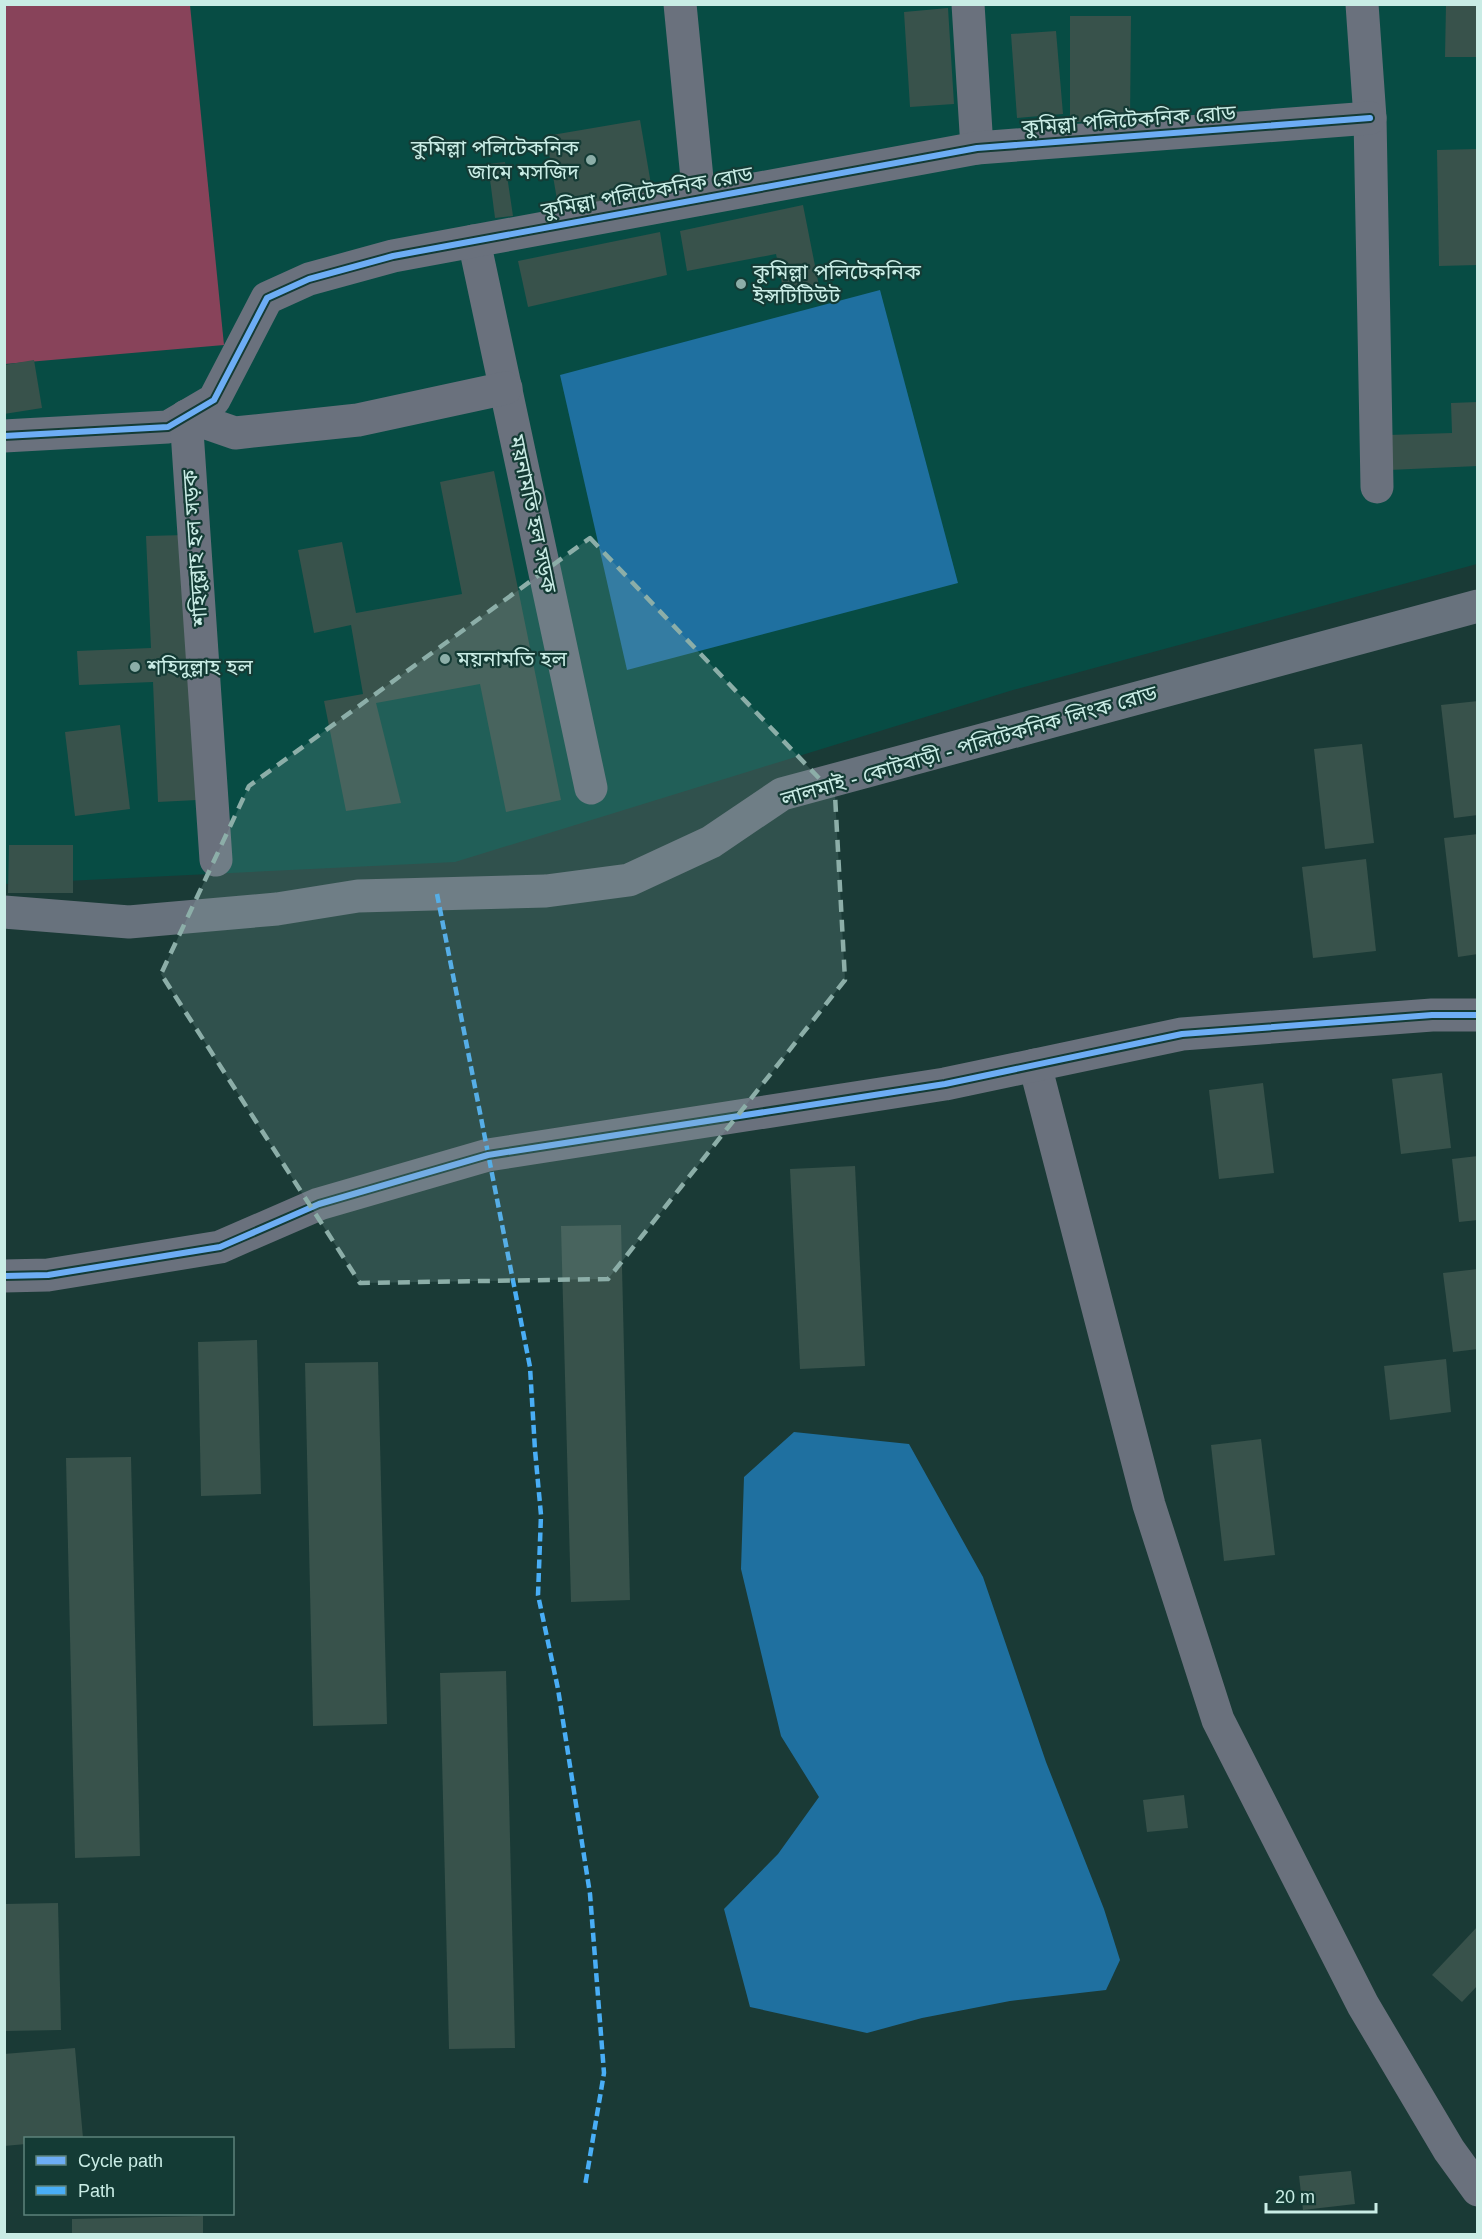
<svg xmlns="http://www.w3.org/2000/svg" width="1482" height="2239" viewBox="0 0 1482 2239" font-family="Helvetica,'Noto Sans Bengali',sans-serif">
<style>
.built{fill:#074c44}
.green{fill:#88435a}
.water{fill:#1f70a0}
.building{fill:#38524b}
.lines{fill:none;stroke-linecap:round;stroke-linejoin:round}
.minor{stroke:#6a717d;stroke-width:33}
.secondary{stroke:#68727d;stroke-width:33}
.quiet{stroke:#49aef6;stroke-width:4.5;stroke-dasharray:9 4.5;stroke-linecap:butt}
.cycleway-casing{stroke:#143b35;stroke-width:10}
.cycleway{stroke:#6dadf4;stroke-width:6}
.marked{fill:#8caea8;fill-opacity:0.2;stroke:#8caea8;stroke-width:4.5;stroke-dasharray:12 8;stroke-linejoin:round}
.poi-dot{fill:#8caea8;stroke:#143b35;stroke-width:2}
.labels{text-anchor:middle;stroke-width:4.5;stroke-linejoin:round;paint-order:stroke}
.street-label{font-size:21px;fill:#c9ece5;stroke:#143b35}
.poi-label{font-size:21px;fill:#c9ece5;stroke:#143b35;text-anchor:start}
</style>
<rect width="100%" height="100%" fill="#1a3a36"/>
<path class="built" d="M4,5H1477V564L1013,690L455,862L5,884Z"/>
<path class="green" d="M5,5H190L224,345L5,364Z"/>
<g class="water">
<path d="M880,290L958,583L627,670L560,375Z"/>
<path d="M794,1432L909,1444L983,1577L1046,1762L1104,1909L1120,1960L1106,1990L1010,2001L922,2018L867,2033L750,2007L724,1909L778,1854L819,1797L781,1736L741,1569L744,1477Z"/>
</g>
<g class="building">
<path d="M1446,4H1478V57H1445Z"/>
<path d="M948,8L954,104L910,107L904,12Z"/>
<path d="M1070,16H1131L1130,122H1070Z"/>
<path d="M1056,31L1063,114L1017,118L1011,34Z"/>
<path d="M640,120L653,196L559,211L546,136Z"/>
<path d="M1478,149V265L1439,266L1437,150Z"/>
<path d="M505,162L513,216L495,218L488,164Z"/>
<path d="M803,205L820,291L785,298L776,254L687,271L680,231Z"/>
<path d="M660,232L667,275L528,307L518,261Z"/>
<path d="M34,360L42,408L4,414V365Z"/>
<path d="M1478,402V466L1389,470L1388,435L1452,433L1451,403Z"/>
<path d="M494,471L561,800L506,812L480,684L376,703L401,803L346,811L324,701L363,694L351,625L314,633L298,550L342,542L356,613L462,594L440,482Z"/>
<path d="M186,535L197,800L158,802L153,682L79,685L77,651L151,648L146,536Z"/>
<path d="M1478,701V815L1454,818L1441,705Z"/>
<path d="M120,725L130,809L75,816L65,732Z"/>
<path d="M1362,744L1374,843L1325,849L1314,749Z"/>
<path d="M1478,834V954L1458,957L1444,838Z"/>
<path d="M9,845H73V893H8Z"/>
<path d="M1366,859L1376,951L1313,958L1302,867Z"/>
<path d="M1442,1073L1451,1148L1401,1154L1392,1079Z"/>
<path d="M1263,1083L1274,1173L1219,1179L1209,1090Z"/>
<path d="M1478,1156V1220L1459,1222L1452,1159Z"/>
<path d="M855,1166L865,1366L800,1369L790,1169Z"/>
<path d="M621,1225L630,1600L571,1602L561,1226Z"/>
<path d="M1478,1269V1349L1453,1352L1443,1273Z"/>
<path d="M257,1340L261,1494L201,1496L198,1342Z"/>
<path d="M1446,1359L1451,1412L1390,1420L1384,1366Z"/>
<path d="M378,1362L387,1724L313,1726L305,1363Z"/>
<path d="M1261,1439L1275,1555L1224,1561L1211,1445Z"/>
<path d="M131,1457L140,1856L75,1858L66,1458Z"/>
<path d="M506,1671L515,2048L449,2049L440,1673Z"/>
<path d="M1184,1795L1188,1828L1147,1832L1143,1800Z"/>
<path d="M58,1903L61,2030L4,2031V1904Z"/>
<path d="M1478,1926V1985L1462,2002L1432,1975Z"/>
<path d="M75,2048L83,2138H26V2144L4,2146V2054Z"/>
<path d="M1351,2171L1355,2204L1303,2210L1299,2176Z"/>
<path d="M203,2216V2234H72V2219Z"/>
</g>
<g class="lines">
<g class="minor">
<path d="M680,4L699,199"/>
<path d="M968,4L977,148"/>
<path d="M1362,4L1370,118L1377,487"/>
<path d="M474,241L591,788"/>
<path d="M4,436L168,427L214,400L267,298L309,279L393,256L977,148L1370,118"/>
<path d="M216,860L186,416L235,433L358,420L506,388"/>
<path d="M1035,1065L1149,1505L1218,1720L1363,2005L1449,2150L1478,2190"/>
<path d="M4,1276L48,1275L220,1247L319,1204L488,1155L945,1084L1182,1034L1432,1015H1478"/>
</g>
<path class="secondary" d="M4,912L129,922L277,909L358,896L546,891L629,880L711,842L782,794L1478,606"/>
<path class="quiet" d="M437,894L530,1367L535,1450L541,1515L538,1595L558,1689L590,1894L604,2073L585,2186"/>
<g class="cycleway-casing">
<g id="cycleway">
<path d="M4,436L168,427L214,400L267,298L309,279L393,256L977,148L1370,118"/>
<path d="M4,1276L48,1275L220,1247L319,1204L488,1155L945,1084L1182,1034L1432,1015H1478"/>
</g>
</g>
<use href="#cycleway" class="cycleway"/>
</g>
<path class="marked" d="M590,538L835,795L845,980L608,1279L360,1283L161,974L249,786Z"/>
<g class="poi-dot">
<circle cx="591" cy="160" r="6"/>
<circle cx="741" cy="284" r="6"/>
<circle cx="445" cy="659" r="6"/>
<circle cx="135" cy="667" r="6"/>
</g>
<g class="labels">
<g class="street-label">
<text transform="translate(1129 120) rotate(-4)" y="7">কুমিল্লা পলিটেকনিক রোড</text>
<text transform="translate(647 192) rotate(-10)" y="7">কুমিল্লা পলিটেকনিক রোড</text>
<text transform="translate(533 514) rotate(78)" y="7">ময়নামতি হল সড়ক</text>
<text transform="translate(195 548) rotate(-94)" y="7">শহিদুল্লাহ হল সড়ক</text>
<text transform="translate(969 746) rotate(-16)" y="7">লালমাই - কোটবাড়ী - পলিটেকনিক লিংক রোড</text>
</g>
<g class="poi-label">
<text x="579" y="155" text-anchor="end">কুমিল্লা পলিটেকনিক<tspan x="579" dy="24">জামে মসজিদ</tspan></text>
<text x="753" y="279">কুমিল্লা পলিটেকনিক<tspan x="753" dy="24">ইন্সটিটিউট</tspan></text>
<text x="457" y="666">ময়নামতি হল</text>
<text x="147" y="674">শহিদুল্লাহ হল</text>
</g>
</g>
<rect width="1482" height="2239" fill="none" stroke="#c9ece5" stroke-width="12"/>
<rect x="24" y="2137" width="210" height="78" fill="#143b35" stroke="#5c827b" stroke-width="1.5"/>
<rect x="36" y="2156" width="30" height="9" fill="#6dadf4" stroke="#5c827b" stroke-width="1.5"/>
<text x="78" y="2167" font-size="18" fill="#c9ece5">Cycle path</text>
<rect x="36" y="2186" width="30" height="9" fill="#49aef6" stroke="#5c827b" stroke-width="1.5"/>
<text x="78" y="2197" font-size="18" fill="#c9ece5">Path</text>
<path d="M1266 2203v9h110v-9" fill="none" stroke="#c9ece5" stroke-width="3"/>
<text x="1275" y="2203" font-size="18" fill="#c9ece5" stroke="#143b35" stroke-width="4.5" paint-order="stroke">20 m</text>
</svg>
